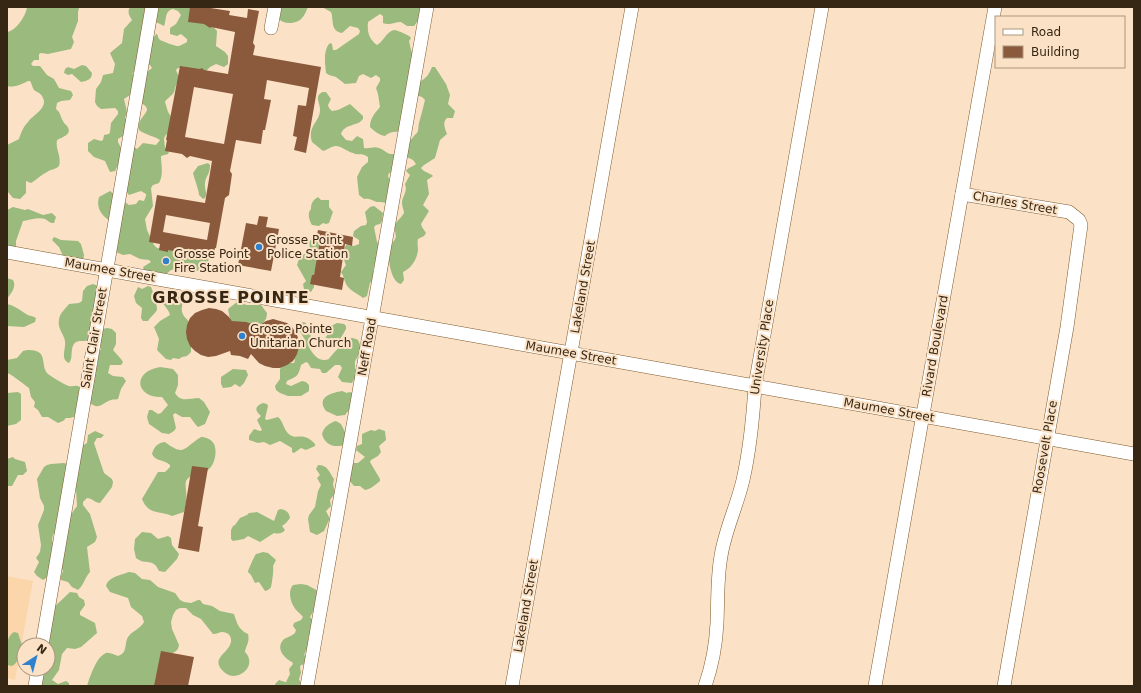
<svg xmlns="http://www.w3.org/2000/svg" width="1141" height="693" viewBox="0 0 1141 693" font-family="'DejaVu Sans',sans-serif">
<style>
.built{fill:#fbd6ab}
.forest{fill:#9aba7e;fill-rule:evenodd}
.building{fill:#8b5a3d;fill-rule:evenodd}
.lines{fill:none;stroke-linecap:round;stroke-linejoin:round}
.minor-casing{stroke:#7d592c;stroke-width:14}
.minor{stroke:#fff;stroke-width:13}
.poi-dot{fill:#2f81d0;stroke:#fbe2c6;stroke-width:1.5}
.labels{text-anchor:middle;stroke-width:4;stroke-linejoin:round;paint-order:stroke}
.street-label{font-size:12px;fill:#362714;stroke:#fbe2c6}
.poi-label{font-size:12px;fill:#362714;stroke:#fbe2c6;text-anchor:start}
.district-label{font-size:16px;font-weight:bold;letter-spacing:1px;fill:#362714;stroke:#fbe2c6}
</style>
<rect width="100%" height="100%" fill="#fbe2c6"/>
<path class="built" d="M7,576L33,581L15,680L7,678Z"/>
<g class="forest">
<path d="M27,7H82L79,8L78,12V21L72,37L74,42L71,49L48,54L41,53L39,54V60H34L31,64L33,66H40L47,75L54,79L59,88L71,91L73,95L70,100L61,101L57,103L56,109C61,113 60,116 63,121C65,125 65,123 67,126C73,134 63,137 57,140C55,149 62,157 59,166C55,170 51,169 47,172C41,175 36,180 31,183L26,181V193L20,199L13,198L8,192L7,145L19,139C21,133 23,127 28,122C33,115 48,108 43,98C41,93 38,93 34,90C32,87 32,84 30,81H28C22,84 14,88 7,86V32C16,31 26,16 27,7Z"/>
<path d="M130,7H196L217,31L216,46L225,52L228,56V64L224,67L216,64L210,67L205,72L178,68L176,70L180,80C175,85 176,86 174,92C172,96 167,98 165,102L168,112L172,118L171,130L165,136L164,139L165,148L169,152L168,154L161,156C161,165 164,174 159,183L153,185L151,188L153,206L145,219L147,230L154,245L157,248L209,254L208,265L203,270L188,272H181L176,269L171,270L165,275L145,272L143,267L151,262L149,260L140,259L130,254L123,255L116,252L110,221C101,215 96,208 99,197L110,191L129,205L136,204L139,200L144,201L146,196V194L141,191L129,195L125,190L119,163L115,171L110,172L105,161L94,157L88,151V143L94,139L101,141L103,140L104,135L109,134L110,132L111,123L118,114V111L115,108L101,109L97,106L95,102L96,89L101,82L103,75L113,73L115,64L110,53L122,43L124,29L132,20C129,15 127,12 130,7ZM173,9L178,11L181,15L176,24L170,28V34L177,36L181,34L187,39V42C185,43 182,45 179,46C177,47 162,41 160,40C158,38 158,36 157,34H156L155,36L153,37L156,22L164,26C167,20 164,11 173,9ZM146,65H150L152,68L147,72L141,103C143,104 145,105 146,107C151,112 136,119 139,130C145,135 155,136 160,140L156,145L143,143L137,149L133,146L122,150L118,142V139L126,134L128,123L125,118L127,112L124,99L130,95L136,77L132,73L137,71Z"/>
<path d="M274,7H308C306,11 305,15 302,18C297,24 284,25 279,19C276,16 275,11 274,7Z"/>
<path d="M322,7H422L423,14L414,26H407L401,22C394,22 390,26 383,23V16L380,14L368,22C367,32 369,39 377,45C383,42 386,32 394,30C397,30 400,32 403,33C407,35 409,35 411,38L409,41L411,50L414,56L419,82C427,78 429,74 432,67H435L446,84L450,95L448,104L455,111L453,118H447C442,123 445,128 447,134L440,140L435,158L424,165L421,168L424,171L432,175L433,176L427,180L429,194L423,205L429,211L421,224L422,227L426,233L424,236L418,239C417,243 418,246 418,250C417,259 412,268 403,272L404,280L401,284C391,282 388,260 389,251C390,245 394,242 396,237C393,220 396,225 404,213C404,210 402,207 402,203C402,196 408,192 405,184L410,175L406,171C408,167 413,167 416,164L413,160L407,157L394,172L389,173L388,176L390,181L387,203C384,202 381,202 377,202C372,201 371,198 364,199L359,195L357,177L362,167L368,162V157C361,152 359,156 353,153C346,151 342,146 335,146C330,147 327,150 323,151L312,142C307,126 319,123 320,111C321,104 313,96 323,92H326L331,99L328,105L329,108L332,111L338,110L350,104L363,116V119C357,127 345,123 341,134L346,140L352,141L357,136L363,139L364,148C369,149 374,146 379,148C383,149 386,153 390,154C403,155 409,140 417,133C419,130 418,127 419,123C421,116 423,108 425,100L422,97L416,95L404,133C397,131 390,131 385,136C379,135 374,131 370,127C370,118 375,113 380,107L378,94L376,88L380,81V78L376,75L371,78L363,74L359,76L356,83L345,84L336,77L329,75L326,73C325,63 323,50 330,43L332,44L333,50H336L359,34L360,31L358,28L350,26L342,33C330,31 334,20 331,12Z"/>
<path d="M82,65L86,66L92,73C92,80 86,81 81,82L72,74L68,75L64,73L65,69L68,67L74,69Z"/>
<path d="M208,163L210,165C210,175 206,175 205,183C204,189 208,193 205,198L203,199L199,195C199,190 194,178 193,173L198,166Z"/>
<path d="M318,197L321,200H329V207L333,212L329,223L326,224L323,223L319,226L312,225C309,220 307,213 311,209C311,203 313,200 318,197Z"/>
<path d="M374,206L383,213L382,221L380,224L376,225L374,227L377,242L380,245L373,270L374,279L370,283L367,296L363,298C357,293 350,291 346,284C344,280 344,276 341,272L346,265C343,259 343,251 346,245L354,246L359,244V240L353,236L354,231L361,226L366,225L367,222L365,212L370,207Z"/>
<path d="M13,207L25,210L28,209L43,215L52,213L56,217L54,223C49,223 49,221 45,219C39,217 30,220 23,221L16,241V249L7,255V210Z"/>
<path d="M54,237L61,240L78,241L81,244L84,255L83,261L63,256L59,247L52,240Z"/>
<path d="M315,237L320,239L318,252L316,256L318,261L314,274V287L311,292L304,289L303,284L306,281L297,265L300,256L309,252C312,244 305,243 315,237Z"/>
<path d="M7,278L13,280C17,287 11,293 7,299Z"/>
<path d="M93,284L98,286L92,339C87,342 80,340 76,342C69,347 74,358 69,363C60,359 66,350 65,341C64,334 57,328 59,320C59,314 65,309 69,304L79,303L82,301L83,291L87,286Z"/>
<path d="M148,286L151,287C153,291 158,308 157,310C155,314 150,317 148,321H143L141,318L142,308L136,303L134,296L138,287L142,289Z"/>
<path d="M177,292L181,294C186,308 175,310 191,323V352L187,356L182,357L179,359L173,358L171,360L166,359L157,350L159,339L154,327L160,321L170,315C169,309 163,306 162,300L167,296Z"/>
<path d="M237,302L247,305H261L267,313C267,332 241,326 230,320L228,309Z"/>
<path d="M7,304C15,306 20,310 26,314C29,316 33,316 36,318L35,322L24,327L7,326Z"/>
<path d="M303,322L306,323L307,329L311,333L309,347C313,355 320,363 329,359C331,355 347,339 352,338C354,338 356,339 358,340L361,347L359,356C352,361 356,367 356,374C356,377 353,381 352,383L342,382L338,377L342,368L340,365H335L326,373H322L320,369L311,368L308,363L306,362L301,365C298,376 298,376 287,381L286,384L291,386L302,381L306,382L309,385V391L301,396H288L280,393L276,390L275,386L280,379V369L285,363H294L295,360L293,358L295,352L305,342V340L298,328L299,325Z"/>
<path d="M337,323L344,324L346,326V329C341,338 333,353 324,340L328,334L327,328Z"/>
<path d="M107,328L112,329L116,333V344L113,350L121,359L123,362L121,365H110L108,373L113,376L123,377L126,381L121,389L118,399C115,400 113,399 111,400C102,403 99,411 89,402L94,369L98,364L95,357L101,349L98,337L103,329Z"/>
<path d="M27,350C49,349 40,364 47,373C50,376 65,385 69,386C72,387 75,385 78,386L82,389L74,417L70,418H66L63,421L58,423L48,417H42L38,410L34,407L35,402L31,397L29,388C23,384 12,374 7,373V360L17,358L23,351Z"/>
<path d="M160,367L173,369L178,375V385L175,393C181,403 189,398 199,398L204,402L210,412L205,424L198,427L196,425L190,417H182L175,413L173,415L176,428L174,431L169,434L162,433L149,424L147,417L149,410H152L158,414L161,413L168,405L162,397C136,398 131,372 160,367Z"/>
<path d="M233,369L246,370L248,375L244,383L240,387L235,384L231,387L223,388L221,384V377Z"/>
<path d="M342,391L347,393L349,392L353,393L352,406L345,415L337,416L326,411C316,397 331,393 342,391Z"/>
<path d="M18,392L21,394V420L16,424L7,426V393Z"/>
<path d="M263,403L267,404L268,406L265,419L267,420L278,417C284,422 283,430 290,435C297,440 303,431 315,444V446L306,450L301,448L294,453L292,452V448L280,441L270,445L264,442L258,443L249,440V436L254,429L260,431L262,430L257,420L261,416C254,410 255,406 263,403Z"/>
<path d="M336,421L341,424L345,432H348L345,445C334,448 325,445 322,434C324,427 329,423 336,421Z"/>
<path d="M379,429L385,431L386,440L379,446L381,452L378,456L371,460L370,462L380,479V481C375,485 371,489 365,490L360,486H354L347,478L351,465L353,463H358L365,457L356,450L357,446L362,444V434L371,430L375,431Z"/>
<path d="M95,431L104,435L101,438H97L94,443L104,473L112,479L113,482L112,487L100,503C95,503 92,498 87,498L83,502V505L90,514L97,537L95,542L87,547L90,572C85,577 84,585 78,590L72,587L68,582L61,580V576L63,571L61,568L63,561L62,558L46,578L43,580L37,576L34,572L39,562L36,558L40,552L41,545L38,525L44,510V506L40,498L37,479L44,467L47,465L51,464L64,463L67,464L82,446L87,443L88,435ZM73,485L76,489L77,506L67,520L54,545C50,539 53,534 57,529Z"/>
<path d="M201,437C206,437 211,439 214,444C218,453 214,468 205,472C199,476 190,473 186,481C185,485 186,487 186,491C187,498 186,505 184,512L172,516C159,510 149,516 142,499L158,472H165L170,467V465C164,459 156,462 152,454C154,447 157,443 165,442C185,457 183,448 201,437Z"/>
<path d="M13,457L15,459L25,462L27,471L23,475H18L12,486H7V459Z"/>
<path d="M318,465C328,465 329,472 334,479L333,484L335,493L330,500L331,506L326,511L329,517V520L324,531L317,535L310,532L308,519L309,515L315,507L318,491L321,485L317,478L320,475L316,469Z"/>
<path d="M281,509C286,510 289,512 290,518L286,523L282,526L285,530C282,534 278,534 274,533L260,542L248,536L244,539L233,541L231,539V530L233,526L235,525L240,518L247,515L249,513L257,512L274,521L278,510Z"/>
<path d="M142,532L151,533L158,539L168,536L171,538L172,545L179,554L177,559L165,572L159,571C153,557 146,566 136,558L134,549L135,539Z"/>
<path d="M263,552L268,553L276,560L273,566C274,569 272,583 271,587C269,590 268,590 265,591L259,582L255,583L251,575L248,572C248,570 255,555 256,554C259,553 261,553 263,552Z"/>
<path d="M129,572L135,573L142,579L150,580L158,587L175,593L180,600L184,602L191,603L198,600H200L203,604L212,606L220,611L234,614C237,624 239,630 248,634C250,642 246,645 245,652C259,666 236,685 223,671C211,659 226,654 230,645C233,639 230,632 222,632C220,632 217,634 213,634L201,619L193,615L186,608H180L176,610L173,615L171,622L172,629L179,645C178,651 175,652 169,655L157,686H87C90,677 96,657 106,653C110,652 114,655 118,656C128,653 124,644 128,637C132,631 140,629 144,622L142,616L131,607L128,598L110,592L106,586C108,577 121,575 129,572Z"/>
<path d="M301,584L307,585L320,592L314,610L310,617L314,622L312,635L308,637L309,644L304,655L307,657L306,664L301,665L300,667L301,673L299,679L301,684V686H276L275,684L279,680L285,682H286L290,674L289,669L293,664L292,662C284,658 275,648 284,639C287,637 292,636 295,633L296,630L293,626L294,623L301,620L303,617C300,613 296,611 294,607C290,601 288,590 293,585Z"/>
<path d="M70,592L77,593L79,597L84,600L85,605L80,612V615L95,623L97,633L81,647L75,649L67,648L62,654L59,670L52,680L58,684L66,681L69,683V686H36L45,669H48V640L51,634L49,611C56,605 63,599 70,592Z"/>
<path d="M14,632L18,633L22,645H26L30,641L34,642L35,645H24V653L22,654L15,664L12,666L7,665C7,654 4,638 14,632Z"/>
</g>
<g class="building">
<path d="M190,7H204L230,11L229,15L247,18L248,9L259,11L253,43L255,46L253,55L321,67L306,153L294,150L297,137L293,136L298,105L306,106L309,88L267,80L264,99L271,100L265,130H263L261,144L236,140L230,171L232,174L229,195L225,198L216,248H215L213,259L168,250V252L159,250L160,244L149,242L157,195L205,203L212,161L190,156L187,158L182,154L165,151L167,140H166L180,66L200,69L202,68L204,70L228,74L235,32L211,27L210,28L204,24L188,22ZM194,87L233,94L224,144L185,137ZM166,215L210,223L207,240L163,232Z"/>
<path d="M259,216L268,217L266,227L279,229L271,271L238,265L246,223L257,225Z"/>
<path d="M318,230L353,237L352,246L345,244L340,277L344,278L342,290L310,284L312,275H314L320,240L316,239Z"/>
<path d="M209,308L216,309L222,311L228,316L232,321L246,322L258,326L266,321L273,319L287,323L292,327L296,333L299,340V347L297,354L293,361L287,365L280,368H273L265,366L259,363L251,354L248,359L240,356L231,355L230,351L216,356L208,357L201,355L195,351L190,346L187,339L186,332L187,325L190,318L195,313L202,310Z"/>
<path d="M192,466L208,468L198,526L203,527L199,552L178,548Z"/>
<path d="M161,651L194,657L188,686H154Z"/>
</g>
<g class="lines">
<g class="minor-casing">
<g id="minor">
<path d="M271,28L275,7"/>
<path d="M962,194L1069,212L1079,220L1081,225L1067,327L1004,686"/>
<path d="M7,252L1134,454"/>
<path d="M42,645L152,7"/>
<path d="M35,686L38,669"/>
<path d="M307,686L427,7"/>
<path d="M512,686L632,7"/>
<path d="M705,686C712,666 716,644 717,623C718,601 717,578 721,556C725,530 737,506 743,480C750,449 753,418 755,386L822,7"/>
<path d="M875,686L995,7"/>
</g>
</g>
<use href="#minor" class="minor"/>
</g>
<g class="poi-dot">
<circle cx="259" cy="247" r="4"/>
<circle cx="166" cy="261" r="4"/>
<circle cx="242" cy="336" r="4"/>
</g>
<g class="labels">
<g class="street-label">
<text transform="translate(1015 203) rotate(10)" y="4">Charles Street</text>
<text transform="translate(110 270) rotate(10)" y="4">Maumee Street</text>
<text transform="translate(583 287) rotate(-80)" y="4">Lakeland Street</text>
<text transform="translate(94 338) rotate(-80)" y="4">Saint Clair Street</text>
<text transform="translate(935 346) rotate(-80)" y="4">Rivard Boulevard</text>
<text transform="translate(367 347) rotate(-80)" y="4">Neff Road</text>
<text transform="translate(762 347) rotate(-81)" y="4">University Place</text>
<text transform="translate(571 353) rotate(10)" y="4">Maumee Street</text>
<text transform="translate(889 410) rotate(10)" y="4">Maumee Street</text>
<text transform="translate(1045 447) rotate(-80)" y="4">Roosevelt Place</text>
<text transform="translate(526 606) rotate(-80)" y="4">Lakeland Street</text>
</g>
<g class="poi-label">
<text x="267" y="244">Grosse Point<tspan x="267" dy="14">Police Station</tspan></text>
<text x="174" y="258">Grosse Point<tspan x="174" dy="14">Fire Station</tspan></text>
<text x="250" y="333">Grosse Pointe<tspan x="250" dy="14">Unitarian Church</tspan></text>
</g>
<g class="district-label">
<text x="231" y="303">GROSSE POINTE</text>
</g>
</g>
<rect width="1141" height="693" fill="none" stroke="#362714" stroke-width="16"/>
<rect x="995" y="16" width="130" height="52" fill="#fbe2c6" stroke="#ac977f"/>
<rect x="1003" y="29" width="20" height="6" fill="#ffffff" stroke="#ac977f"/>
<text x="1031" y="36" font-size="12" fill="#362714">Road</text>
<rect x="1003" y="46" width="20" height="12" fill="#8b5a3d" stroke="#ac977f"/>
<text x="1031" y="56" font-size="12" fill="#362714">Building</text>
<g transform="translate(36 657) rotate(36)"><circle r="19" fill="#fbe2c6" stroke="#ac977f"/>
<path d="M0-3L7 15L0 10L-7 15Z" fill="#2f81d0"/>
<text y="-6" font-size="11" font-weight="bold" text-anchor="middle" fill="#362714">N</text>
</g>
</svg>
